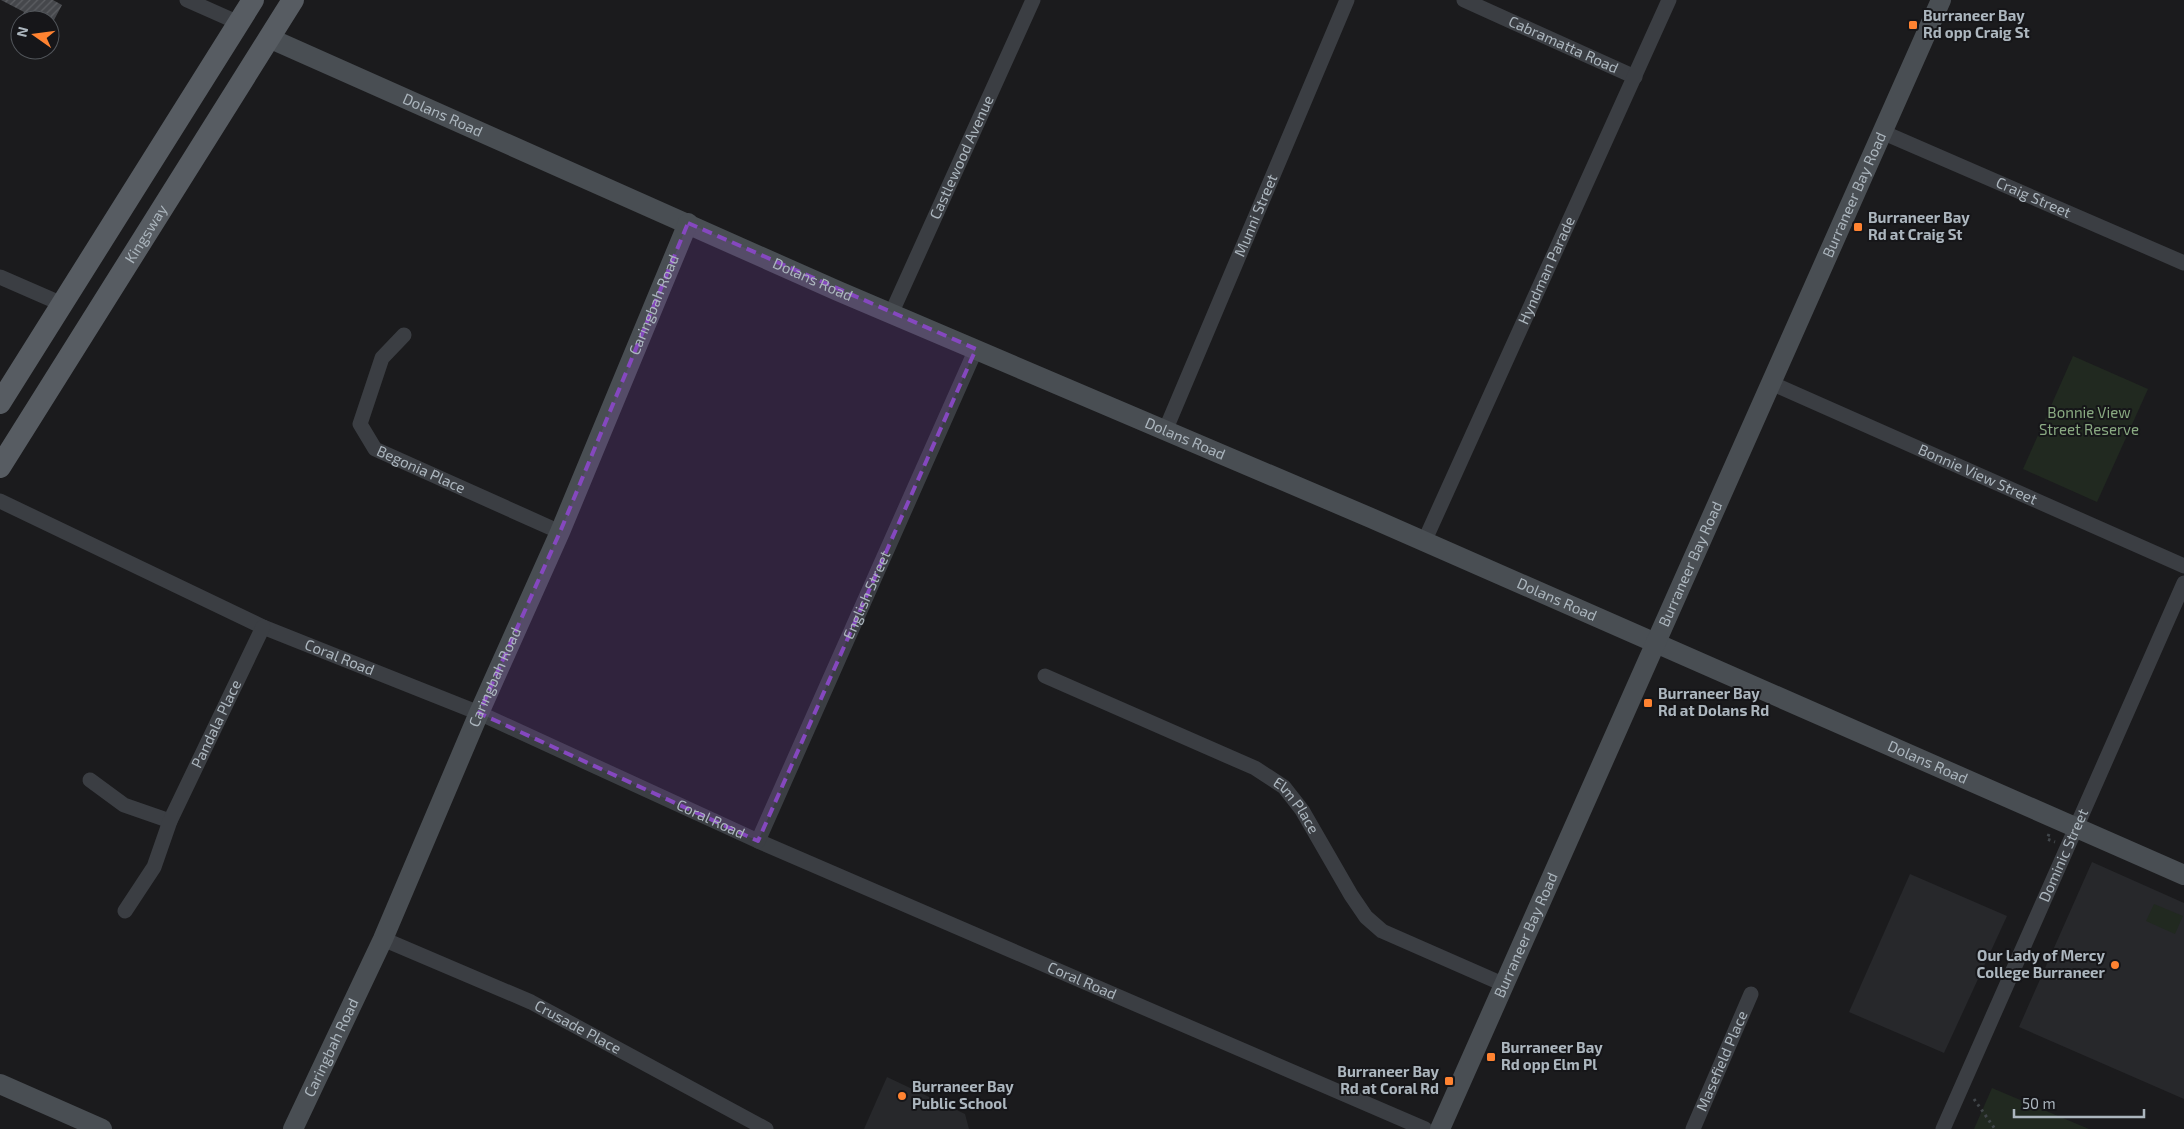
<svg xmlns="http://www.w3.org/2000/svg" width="2184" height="1129" viewBox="0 0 2184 1129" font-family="'Exo 2',sans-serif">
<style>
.built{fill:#27282b}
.green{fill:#212920}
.building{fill:url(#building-hatch)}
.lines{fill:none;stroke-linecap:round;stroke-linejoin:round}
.path{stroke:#41464a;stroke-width:3;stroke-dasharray:2.5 4;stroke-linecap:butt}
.street{stroke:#3b3e43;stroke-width:15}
.secondary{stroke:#494e53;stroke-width:20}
.primary{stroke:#575c62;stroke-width:22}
.marked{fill:#8548bf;fill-opacity:0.2;stroke:#8548bf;stroke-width:4;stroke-dasharray:10 6;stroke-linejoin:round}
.poi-dot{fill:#ff8331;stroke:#161619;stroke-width:2}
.labels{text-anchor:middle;stroke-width:4;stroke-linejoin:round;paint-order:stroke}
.poi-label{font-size:15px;font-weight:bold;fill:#acb6be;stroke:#161619;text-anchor:start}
.street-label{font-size:15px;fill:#acb6be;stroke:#161619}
.park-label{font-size:15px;fill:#8aaa82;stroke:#161619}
</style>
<defs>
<pattern id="building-hatch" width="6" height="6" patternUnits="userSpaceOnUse" patternTransform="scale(1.25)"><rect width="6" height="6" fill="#45474b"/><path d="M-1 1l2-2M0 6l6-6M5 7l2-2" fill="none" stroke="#5d5f63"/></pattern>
</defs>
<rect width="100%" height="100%" fill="#1b1b1d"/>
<g class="built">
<path d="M2092,862L2184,903V1099L2019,1027Z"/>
<path d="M1910,874L2007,916L1944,1053L1849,1012Z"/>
<path d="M887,1077L965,1114L969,1129H864Z"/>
</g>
<g class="green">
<path d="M2073,356L2148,389L2097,502L2023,469Z"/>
<path d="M2154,904L2183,916L2175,934L2146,921Z"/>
<path d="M1992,1088L2089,1129H1974Z"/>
</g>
<path class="building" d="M1,0H53L62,5L54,20H20L24,12Z"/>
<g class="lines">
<g class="path">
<path d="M2049,834L2047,839L2055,842"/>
<path d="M1974,1099L1995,1129"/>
</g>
<g class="street">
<path d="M187,0L239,23"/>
<path id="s1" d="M1464,0L1635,77"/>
<path id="s2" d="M1882,132L2184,263"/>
<path d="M0,277L62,304"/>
<path id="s3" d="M891,314L1033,0"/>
<path id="s4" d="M404,335L382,358L360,424L375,449L560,532"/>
<path id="s5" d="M1771,383L2184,566"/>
<path id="s6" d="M1165,431L1347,0"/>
<path id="s7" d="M0,501L263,627L479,713L758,841L1425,1129"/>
<path id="s8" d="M1424,542L1669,0"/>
<path id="s9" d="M1045,676L1255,768L1284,787L1302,810L1351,895L1366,917L1382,931L1505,985"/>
<path d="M90,780L124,805L170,821"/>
<path id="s10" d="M758,841L976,349"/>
<path id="s11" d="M125,911L154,867L170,821L263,627"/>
<path id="s12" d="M383,939L531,1002L766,1129"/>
<path id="s13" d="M1693,1129L1751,994"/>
<path id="s14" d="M1943,1129L2184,583"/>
</g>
<g class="secondary">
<path id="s15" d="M269,38L838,291L1371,518L2184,875"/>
<path d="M0,1084L102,1129"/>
<path id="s16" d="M293,1129L383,939L479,713L560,532L688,223"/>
<path id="s17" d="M1440,1129L1941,0"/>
</g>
<g class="primary">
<path d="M0,403L253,0"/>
<path id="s18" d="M0,467L293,0"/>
</g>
</g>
<path class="marked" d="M688,223L976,349L758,841L479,713L560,532Z"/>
<g class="poi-dot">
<rect x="1908" y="20" width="10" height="10" rx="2.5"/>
<rect x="1853" y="222" width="10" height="10" rx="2.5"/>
<rect x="1643" y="698" width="10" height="10" rx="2.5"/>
<circle cx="2115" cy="965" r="5"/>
<rect x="1486" y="1052" width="10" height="10" rx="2.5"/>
<rect x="1444" y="1076" width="10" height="10" rx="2.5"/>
<circle cx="902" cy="1096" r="5"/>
</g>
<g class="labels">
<g class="poi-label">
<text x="1923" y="21">Burraneer Bay<tspan x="1923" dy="17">Rd opp Craig St</tspan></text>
<text x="1868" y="223">Burraneer Bay<tspan x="1868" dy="17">Rd at Craig St</tspan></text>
<text x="1658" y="699">Burraneer Bay<tspan x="1658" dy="17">Rd at Dolans Rd</tspan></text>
<text x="2105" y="961" text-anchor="end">Our Lady of Mercy<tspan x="2105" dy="17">College Burraneer</tspan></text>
<text x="1501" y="1053">Burraneer Bay<tspan x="1501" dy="17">Rd opp Elm Pl</tspan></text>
<text x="1439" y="1077" text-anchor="end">Burraneer Bay<tspan x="1439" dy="17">Rd at Coral Rd</tspan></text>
<text x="912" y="1092">Burraneer Bay<tspan x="912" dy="17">Public School</tspan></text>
</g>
<g class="street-label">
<text dy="5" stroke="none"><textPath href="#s1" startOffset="109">Cabramatta Road</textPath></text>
<text dy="5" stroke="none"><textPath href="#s15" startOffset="190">Dolans Road</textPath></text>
<text dy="5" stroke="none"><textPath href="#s3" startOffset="172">Castlewood Avenue</textPath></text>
<text dy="5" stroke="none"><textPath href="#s17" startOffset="1022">Burraneer Bay Road</textPath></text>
<text dy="5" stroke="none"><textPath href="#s2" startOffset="165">Craig Street</textPath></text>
<text dy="5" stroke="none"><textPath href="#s6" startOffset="234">Munni Street</textPath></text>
<text dy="5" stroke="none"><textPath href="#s18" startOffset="275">Kingsway</textPath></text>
<text dy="5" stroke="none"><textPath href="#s8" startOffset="298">Hyndman Parade</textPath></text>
<text dy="5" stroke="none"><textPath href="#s15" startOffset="595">Dolans Road</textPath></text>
<text dy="5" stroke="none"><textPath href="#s16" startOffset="900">Caringbah Road</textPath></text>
<text dy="5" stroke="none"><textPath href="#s15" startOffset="1000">Dolans Road</textPath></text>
<text dy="5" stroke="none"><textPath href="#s4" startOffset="181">Begonia Place</textPath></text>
<text dy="5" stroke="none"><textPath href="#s5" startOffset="226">Bonnie View Street</textPath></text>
<text dy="5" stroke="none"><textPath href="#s17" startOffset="618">Burraneer Bay Road</textPath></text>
<text dy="5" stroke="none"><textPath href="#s10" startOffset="269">English Street</textPath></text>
<text dy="5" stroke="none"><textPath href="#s15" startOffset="1405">Dolans Road</textPath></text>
<text dy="5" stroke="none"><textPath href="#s7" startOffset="374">Coral Road</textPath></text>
<text dy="5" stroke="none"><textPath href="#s16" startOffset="495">Caringbah Road</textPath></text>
<text dy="5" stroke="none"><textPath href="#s11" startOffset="209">Pandala Place</textPath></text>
<text dy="5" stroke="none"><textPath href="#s15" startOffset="1810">Dolans Road</textPath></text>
<text dy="5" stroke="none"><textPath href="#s9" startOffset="286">Elm Place</textPath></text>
<text dy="5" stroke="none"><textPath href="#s7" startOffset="779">Coral Road</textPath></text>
<text dy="5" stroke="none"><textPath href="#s14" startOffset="299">Dominic Street</textPath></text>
<text dy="5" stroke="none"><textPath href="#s17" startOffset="212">Burraneer Bay Road</textPath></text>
<text dy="5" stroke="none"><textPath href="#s7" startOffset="1184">Coral Road</textPath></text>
<text dy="5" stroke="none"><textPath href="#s12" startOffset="214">Crusade Place</textPath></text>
<text dy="5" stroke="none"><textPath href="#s16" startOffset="90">Caringbah Road</textPath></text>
<text dy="5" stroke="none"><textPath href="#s13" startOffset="74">Masefield Place</textPath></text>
</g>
<g class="park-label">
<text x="2089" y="418">Bonnie View<tspan x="2089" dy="17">Street Reserve</tspan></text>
</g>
</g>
<g transform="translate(35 35) rotate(284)"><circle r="24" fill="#161619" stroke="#52565b"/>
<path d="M0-4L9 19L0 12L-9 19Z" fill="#ff8331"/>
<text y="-8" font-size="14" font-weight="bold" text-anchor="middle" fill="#acb6be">N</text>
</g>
<path d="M2014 1109v8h130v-8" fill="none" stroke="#acb6be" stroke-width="2.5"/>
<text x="2022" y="1109" font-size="15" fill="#acb6be" stroke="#161619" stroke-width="4" paint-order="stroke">50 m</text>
</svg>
